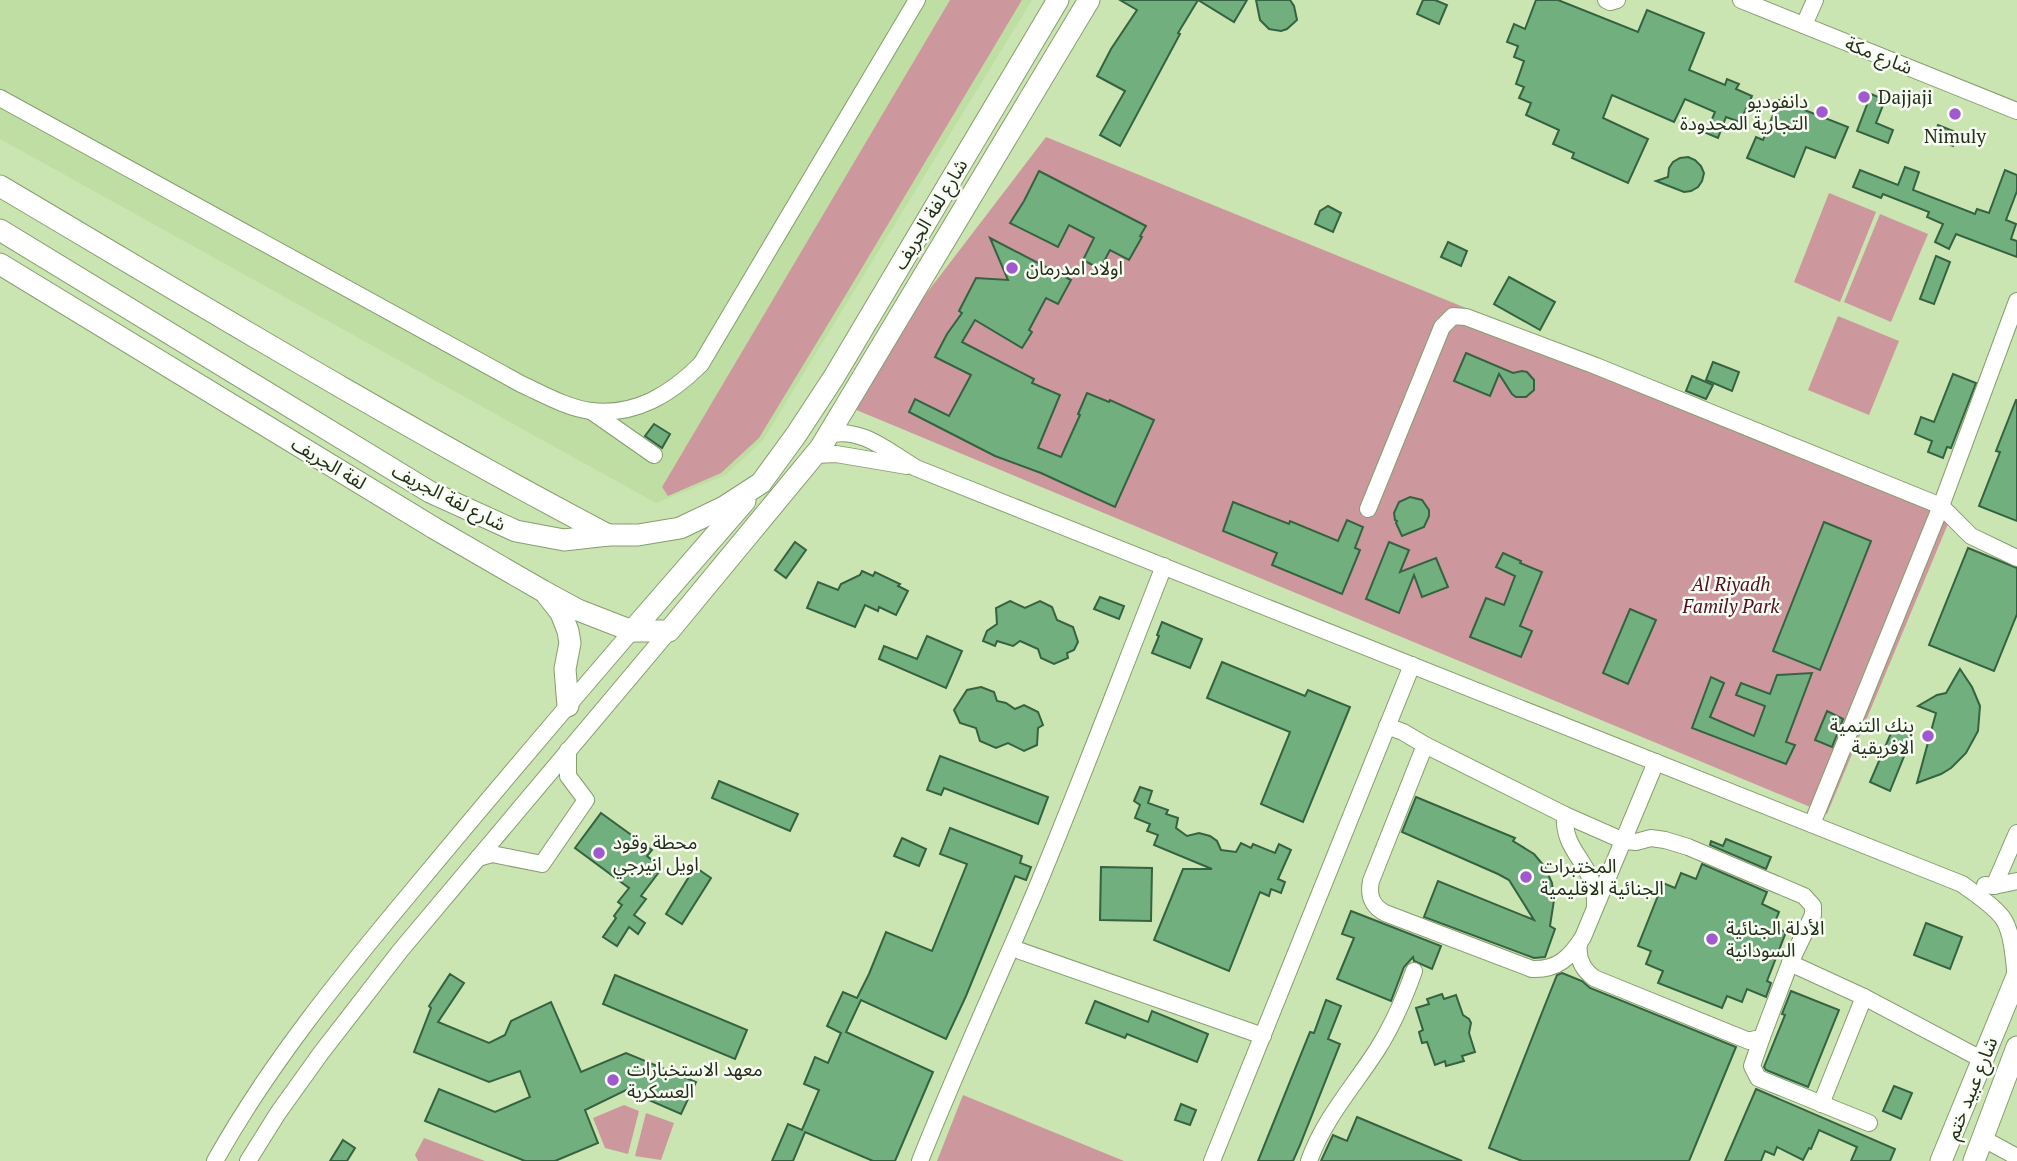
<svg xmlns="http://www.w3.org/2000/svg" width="2017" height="1161" viewBox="0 0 2017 1161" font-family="'PT Serif','Noto Sans Arabic',serif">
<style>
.built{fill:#bfdea3}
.green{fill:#cd979e}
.building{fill:#71af7f;stroke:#356240;stroke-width:2}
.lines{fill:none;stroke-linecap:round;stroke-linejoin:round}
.minor-casing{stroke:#859e6d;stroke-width:18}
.major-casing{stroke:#859e6d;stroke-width:23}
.minor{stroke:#fff;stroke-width:16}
.major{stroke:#fff;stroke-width:21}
.poi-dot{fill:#a15ace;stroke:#f8fef3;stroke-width:2.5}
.labels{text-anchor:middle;stroke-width:5;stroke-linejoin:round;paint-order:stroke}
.street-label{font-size:19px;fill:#232d19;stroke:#f8fef3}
.poi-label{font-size:19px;fill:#232d19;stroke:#f8fef3;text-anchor:start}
.park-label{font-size:19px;font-style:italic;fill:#520c20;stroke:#f8fef3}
</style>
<rect width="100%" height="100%" fill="#cae5b1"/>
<path class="built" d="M0,0H950L662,487L668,496L850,288L1022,0H1032L763,440L726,475L656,503L0,139Z"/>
<g class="green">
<path d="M950,0H1022L850,288L759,438L721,473L668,496L662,487Z"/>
<path d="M1046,137L1955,507L1827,814L842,404Z"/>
<path d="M1829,193L1876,212L1840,302L1794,282Z"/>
<path d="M1880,214L1928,234L1891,322L1844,302Z"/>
<path d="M1838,316L1899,341L1869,415L1808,390Z"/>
<path d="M963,1095L1124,1161H937Z"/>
<path d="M624,1105L639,1111L628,1154L605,1148L593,1118Z"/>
<path d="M646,1113L674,1123L661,1160L635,1156Z"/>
<path d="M424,1138L485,1161H418L415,1155Z"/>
</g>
<g class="building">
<path d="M1120,0H1247L1234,22L1198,0L1178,33L1180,34L1120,146L1100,135L1125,91L1097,76L1111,49L1137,10Z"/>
<path d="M1256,0H1290L1294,6L1297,20L1287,29L1281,31L1269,29L1260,20Z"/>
<path d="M1423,0H1435L1447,5L1439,24L1417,14Z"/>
<path d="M1536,0H1558L1638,32L1647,10L1704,33L1689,70L1725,85L1727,79L1739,84L1736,89L1752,96L1740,122L1726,117L1718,138L1706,133L1715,112L1685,99L1674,122L1612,95L1603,118L1648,139L1628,183L1572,158L1574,153L1553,144L1559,130L1526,115L1531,103L1519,98L1524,87L1516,84L1524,61L1514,57L1518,46L1507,42L1514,24L1525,29Z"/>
<path d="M1871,94L1885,100L1876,123L1893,130L1888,143L1857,131Z"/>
<path d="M1779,100L1848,127L1835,158L1806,147L1794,177L1747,158L1756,137L1763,140Z"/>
<path d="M1938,125L1958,133L1953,146L1933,138Z"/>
<path d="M1688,157L1695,160L1701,166L1704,173L1702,181L1698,187L1691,191L1684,192L1656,181L1668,177L1669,168L1673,162L1680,158Z"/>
<path d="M1905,167L1919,172L1913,190L1975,214L1977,209L1989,213L2005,170L2017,175V191L2006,220L2016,224L2011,239L2017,241V257L1956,234L1949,249L1935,242L1943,224L1927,217L1929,212L1883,194L1881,198L1853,187L1860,170L1898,185Z"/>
<path d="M1039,171L1146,226L1140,236L1142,237L1129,260L1110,250L1100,269L1083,260L1094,238L1069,225L1058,247L1010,223L1024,201Z"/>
<path d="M1328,206L1341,213L1333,232L1315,224L1320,211Z"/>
<path d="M990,238L1071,280L1058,304L1046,298L1029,330L1032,332L1022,348L975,320L962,342L1034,379L1032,383L1060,395L1038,448L1061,457L1080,415L1078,414L1087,393L1109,402L1110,400L1154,420L1115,507L1041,473L995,456L909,412L915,399L949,416L971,375L935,357L947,334L962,313L959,311L976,278L1008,280Z"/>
<path d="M1448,242L1467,251L1461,266L1441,257Z"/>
<path d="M1936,256L1950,262L1934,304L1920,299Z"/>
<path d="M1509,277L1555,302L1540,330L1494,304Z"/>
<path d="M1466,353L1513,373L1522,371L1527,372L1534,380V390L1526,397H1516L1512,394L1499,374L1490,396L1454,381Z"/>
<path d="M1713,362L1739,372L1732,391L1706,380Z"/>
<path d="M1953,374L1976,383L1951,448L1947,447L1943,458L1928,452L1932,441L1915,434L1921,417L1934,422Z"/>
<path d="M1692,376L1713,385L1706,399L1686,391Z"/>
<path d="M2016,400H2017V521L1979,506L2000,452L1996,451Z"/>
<path d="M654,424L670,434L662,448L645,436Z"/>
<path d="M1410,497L1422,500L1429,510V516L1424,527L1402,536L1396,523L1397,521L1395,520L1394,513L1399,502Z"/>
<path d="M1233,502L1289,524L1290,521L1338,541L1347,520L1363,527L1355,548L1360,550L1342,594L1272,565L1277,553L1223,531Z"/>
<path d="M1824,522L1871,541L1820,670L1773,651Z"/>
<path d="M795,542L806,550L786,578L775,570Z"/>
<path d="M1389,542L1409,550L1400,572L1436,558L1448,587L1422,597L1414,575L1399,613L1366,599Z"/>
<path d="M1968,548L2017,568V614L1994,671L1929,645Z"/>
<path d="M1503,553L1521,561L1520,563L1542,572L1520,626L1532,631L1521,657L1470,637L1486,598L1504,605L1515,576L1496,567Z"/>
<path d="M862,571L873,576L875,572L900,584L898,586L908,591L896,615L879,607L878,611L865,605L855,627L807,608L818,582L838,590L841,584L860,575Z"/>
<path d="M1100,597L1124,606L1119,619L1094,609Z"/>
<path d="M1010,601L1025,608L1040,601L1052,607L1057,620L1073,627L1078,642L1074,650L1067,653L1068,658L1054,664L1041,658L1038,649L1020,641L1013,646L997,641L995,646L983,641L987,631L997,624L996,608Z"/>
<path d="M1630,609L1656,620L1628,684L1603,673Z"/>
<path d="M1162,622L1202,639L1190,668L1152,653L1159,636L1157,635Z"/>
<path d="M927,636L962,651L946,688L879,659L884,646L917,659Z"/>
<path d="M1222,662L1305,696L1308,690L1350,707L1303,822L1261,804L1290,732L1207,698Z"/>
<path d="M1960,669L1972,687L1980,706L1978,731L1966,753L1951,768L1941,774L1917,783L1936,713L1918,706L1937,695L1946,693Z"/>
<path d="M1812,673L1786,742L1795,745L1786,764L1692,728L1711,677L1724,683L1710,717L1754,736L1765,706L1736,695L1741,683L1770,694L1777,675Z"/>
<path d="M981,687L994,692L997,701L1006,703L1015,709L1024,705L1038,712L1043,725L1038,728L1037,745L1024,751L1008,743L996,748L980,741L976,728L960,723L954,710L967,690Z"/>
<path d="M1827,711L1843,719L1832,747L1815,740Z"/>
<path d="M1894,726L1913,734L1890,791L1870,782Z"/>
<path d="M940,756L1048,797L1038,824L944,788L941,795L927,790Z"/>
<path d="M719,781L798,814L790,831L712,798Z"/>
<path d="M1140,787L1152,791L1148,803L1168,810L1166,814L1178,818L1176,828L1187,836L1199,833L1210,836L1217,841L1221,850L1236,852L1241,843L1251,848L1253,844L1275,853L1279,844L1291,850L1278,879L1285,882L1281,893L1271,889L1269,896L1260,892L1229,971L1154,940L1183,869H1212L1154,845L1158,835L1147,831L1150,824L1135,818L1140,805L1134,801Z"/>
<path d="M1416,797L1515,838L1513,841L1534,854L1545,867L1552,883L1554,900L1550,926L1555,929L1545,957L1534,958L1424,917L1438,881L1534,920L1509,880L1498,874L1402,832Z"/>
<path d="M601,813L652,850L647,856L662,868L641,896L646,899L634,915L645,923L638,934L629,927L617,946L603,937L616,918L614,916L622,905L618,902L629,888L575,848Z"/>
<path d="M950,828L1022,856L1020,863L1031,867L1026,880L1015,876L966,996L946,1039L861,1000L846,1032L933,1072L895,1161H873L805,1132L793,1161H772L788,1124L802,1130L819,1090L804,1084L815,1057L828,1063L841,1033L827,1026L843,992L857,998L869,974L886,932L932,951L967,864L940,854Z"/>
<path d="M902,838L926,849L919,866L894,856Z"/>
<path d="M1726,839L1771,857L1766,869L1710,845L1711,841L1723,846Z"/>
<path d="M1702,864L1767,892L1762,904L1779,912L1773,927L1786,932L1767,981L1771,983L1766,997L1747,989L1742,1002L1727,996L1722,1008L1658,983L1663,971L1646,964L1651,951L1638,946L1663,883L1675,888L1681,873L1696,879Z"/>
<path d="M695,867L711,878L682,924L666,914Z"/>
<path d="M1101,867L1152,868L1151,921L1100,920Z"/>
<path d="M1351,911L1441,946L1432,969L1414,961L1413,957L1404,967L1391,1001L1337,979L1354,938L1342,934Z"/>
<path d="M1926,923L1962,937L1950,969L1914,955Z"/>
<path d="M1562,973L1582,981L1590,988L1736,1047L1689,1161H1522L1489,1148L1545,1005L1557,975Z"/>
<path d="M450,974L464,983L438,1022L489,1043L505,1035L511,1021L551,1002L581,1072L626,1053L696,1082L681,1114L626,1090L585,1110L598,1143L555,1161H525L425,1121L439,1089L495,1112L530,1097L520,1071L489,1082L414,1052L431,1008L429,1006Z"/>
<path d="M615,975L747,1030L735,1059L603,1004Z"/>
<path d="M1791,991L1839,1010L1808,1087L1766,1070L1764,1067L1785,1015L1782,1014Z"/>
<path d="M1442,994L1444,999L1456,995L1463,1015L1469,1019L1471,1023L1469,1033L1475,1052L1462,1056L1464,1061L1446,1066L1445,1061L1435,1065L1427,1042L1422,1043L1419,1032L1423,1030L1416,1008L1429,1004L1427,999Z"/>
<path d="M1326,1000L1341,1006L1328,1039L1340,1044L1300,1145L1293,1161H1258L1310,1032L1314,1033Z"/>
<path d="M1095,1001L1148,1022L1152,1011L1208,1034L1197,1062L1127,1034L1125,1038L1086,1023Z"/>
<path d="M1894,1086L1912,1093L1901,1119L1883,1111Z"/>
<path d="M1756,1089L1895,1149L1890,1161H1851L1857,1147L1819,1130L1811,1149L1809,1148L1803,1160L1777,1147L1774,1155L1765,1151L1761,1161H1725Z"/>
<path d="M1181,1104L1196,1110L1190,1125L1175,1120Z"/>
<path d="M1357,1117L1462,1161H1321L1333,1135L1347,1141Z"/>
<path d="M343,1140L355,1148L347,1161H330Z"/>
</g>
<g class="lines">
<g class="minor-casing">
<g id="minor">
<path d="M1606,0L1610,2L1617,0"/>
<path d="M1741,0L2017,111"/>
<path d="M1804,25L1815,0"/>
<path d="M0,98L521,384C543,394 567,408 591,411C636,416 671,394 701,364L917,0"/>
<path d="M591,411L654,455"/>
<path d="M828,435C861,426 889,452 916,468L1962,884C1974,893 1996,907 2004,920C2013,935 2014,962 2016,979"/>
<path d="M815,455L836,454L907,466"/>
<path d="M1368,509L1442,327L1453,316L1466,317L1596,366L1941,506L1971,536L2017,558"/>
<path d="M1387,726L1403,732L1425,745L1565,815L1624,841L1636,842L1651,838L1665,840L1688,847L1804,896L1813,906V915L1790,963L1762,1037L1749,1041L1594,978C1582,969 1577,958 1579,944"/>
<path d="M1425,745L1371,881C1368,896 1372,906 1385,913L1532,969C1557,970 1570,958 1583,937L1656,762"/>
<path d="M1565,815C1562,854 1597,863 1595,906"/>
<path d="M1812,824L1941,506L2017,301"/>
<path d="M478,858L492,854L542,864L586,800L568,776V750"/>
<path d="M1985,885L1994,886L2017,881"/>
<path d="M1994,886L2017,833"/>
<path d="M1012,948L1263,1036"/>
<path d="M1790,963L1864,997L1983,1060"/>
<path d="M1762,1037L1752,1066L1758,1078L1869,1123"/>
<path d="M1821,1104L1864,997"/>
<path d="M1982,1138L2017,1157"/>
<path d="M215,1161C269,1064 341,976 412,891C485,803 558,717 632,631"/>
<path d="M248,1161L278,1113L321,1053L400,951L669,631"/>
<path d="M920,1161C956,1070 997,982 1035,892C1080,784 1121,675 1164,566"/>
<path d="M1212,1161L1412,665"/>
<path d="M1309,1161C1324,1119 1353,1087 1377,1050C1393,1025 1404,999 1414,971"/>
</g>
</g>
<g class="major-casing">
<g id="major">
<path d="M0,186C201,305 401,426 608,535"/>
<path d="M0,230L430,492L516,531L564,540L608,535H638L680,528L724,507L761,483L796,435L834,377L1058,0"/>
<path d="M0,264L434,528L543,591L578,610L632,631H669L821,447L1089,0"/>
<path d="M547,595L561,613L568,631L570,643L565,669L568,706"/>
<path d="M632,631L745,501"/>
<path d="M1941,1161L2017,976"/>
<path d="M1974,1161L2017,1047"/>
</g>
</g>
<use href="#minor" class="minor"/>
<use href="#major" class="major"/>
</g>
<g class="poi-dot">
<circle cx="1864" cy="97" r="7"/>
<circle cx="1822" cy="112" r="7"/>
<circle cx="1955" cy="114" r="7"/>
<circle cx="1012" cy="268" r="7"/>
<circle cx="1928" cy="736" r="7"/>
<circle cx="599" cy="853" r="7"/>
<circle cx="1526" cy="877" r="7"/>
<circle cx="1712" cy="939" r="7"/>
<circle cx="613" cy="1080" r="7"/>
</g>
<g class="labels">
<g class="street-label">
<text transform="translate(1879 55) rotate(22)" y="7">شارع مكة</text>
<text transform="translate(930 214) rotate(-59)" y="7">شارع لفة الجريف</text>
<text transform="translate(329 463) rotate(31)" y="7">لفة الجريف</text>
<text transform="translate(449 497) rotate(27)" y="7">شارع لفة الجريف</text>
<text transform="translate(1971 1088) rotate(-68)" y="7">شارع عبيد ختم</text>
</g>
<g class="poi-label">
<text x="1878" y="104">Dajjaji</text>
<text x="1808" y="108" text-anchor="end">دانفوديو<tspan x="1808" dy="22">التجارية المحدودة</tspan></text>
<text x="1955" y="143" text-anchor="middle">Nimuly</text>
<text x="1026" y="275">اولاد امدرمان</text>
<text x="1914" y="732" text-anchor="end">بنك التنمية<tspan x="1914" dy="22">الافريقية</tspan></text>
<text x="613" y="849">محطة وقود<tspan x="613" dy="22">اويل انيرجي</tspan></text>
<text x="1540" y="873">المختبرات<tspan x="1540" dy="22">الجنائية الاقليمية</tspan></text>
<text x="1726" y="935">الأدلة الجنائية<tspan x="1726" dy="22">السودانية</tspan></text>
<text x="627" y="1076">معهد الاستخبارات<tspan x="627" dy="22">العسكرية</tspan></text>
</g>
<g class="park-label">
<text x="1731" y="591">Al Riyadh<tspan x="1731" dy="22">Family Park</tspan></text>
</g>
</g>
</svg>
